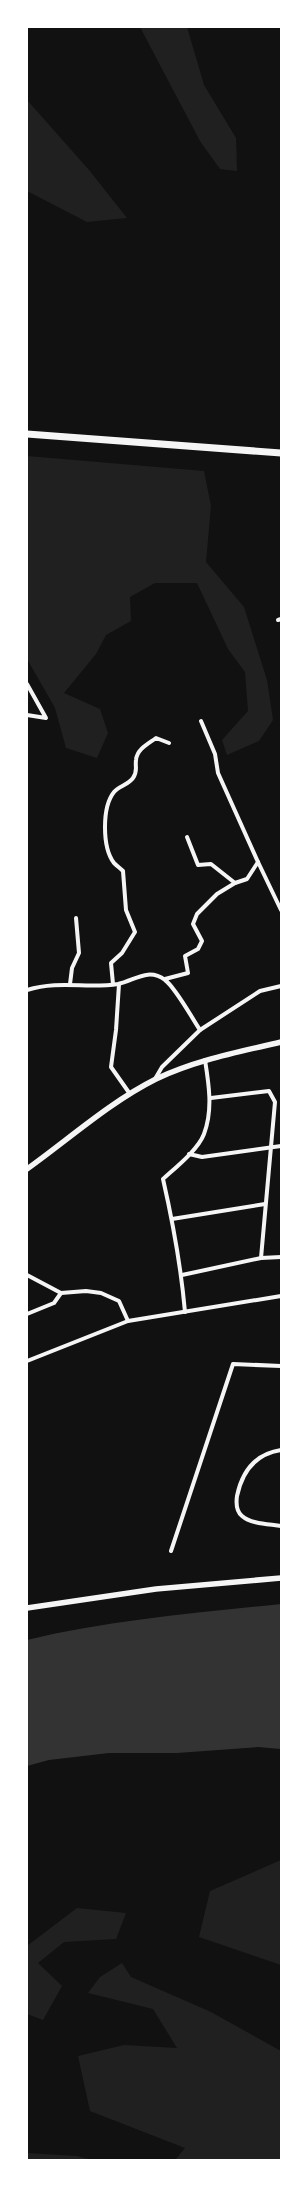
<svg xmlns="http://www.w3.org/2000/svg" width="308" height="2187" viewBox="0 0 308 2187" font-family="'Varela Round',sans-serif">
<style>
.green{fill:#202020}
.water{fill:#333}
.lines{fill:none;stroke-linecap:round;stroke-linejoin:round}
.minor{stroke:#f5f5f5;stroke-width:4}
.tertiary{stroke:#f5f5f5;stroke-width:5.5}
.primary{stroke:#f5f5f5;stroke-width:7}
</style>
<rect width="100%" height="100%" fill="#111"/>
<g class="green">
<path d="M140,27H187L204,85L236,138L237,171L220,169L200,141Z"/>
<path d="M27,100L89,170L127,218L87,222L27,191Z"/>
<path d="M27,456L204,471L211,506L206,562L244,607L267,680L273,720L259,741L227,755L222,740L248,711L245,672L228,649L197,583H155L130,597L131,621L106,635L96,654L64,693L100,709L108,733L97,758L66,748L55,708L27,659Z"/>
<path d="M281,1860V1965L199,1937L210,1891Z"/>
<path d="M77,1908L126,1913L116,1939L64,1942L38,1963L62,1986L43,2020L27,2014V1946Z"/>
<path d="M122,1963L131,1977L211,2012L281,2051V2160H175L185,2148L90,2111L78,2056L124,2045L177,2048L153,2009L88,1993L100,1977Z"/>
<path d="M27,2153L77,2156L92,2160H27Z"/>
</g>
<path class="water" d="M281,1604V1749L258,1747L177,1753H109L49,1760L27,1766V1640C110,1620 196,1613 281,1604Z"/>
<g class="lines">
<g class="minor">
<path d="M278,620L281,619"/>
<path d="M27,684L46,718L27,715"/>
<path d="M201,721L215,754L218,773L258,862L281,910"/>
<path d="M187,837L198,865L211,864L235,883"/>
<path d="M165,979L188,973L185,956L198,949L202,941L193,924L197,914L217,894L235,883L247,879L258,862"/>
<path d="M70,984L72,968L79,953L76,918"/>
<path d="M113,984L111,963L122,953L135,932L126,910L123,871C121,869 117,866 114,863C102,847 102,807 114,792C119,786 128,785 133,778C138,771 135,768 136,760C137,749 148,744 156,738L169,743"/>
<path d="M119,984L116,1030L111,1067L130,1094"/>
<path d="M27,990C60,980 87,989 118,984C134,981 148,967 165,980C175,987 192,1018 200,1030"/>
<path d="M155,1079L162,1067L200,1030L260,991L281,986"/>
<path d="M211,1098L269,1091L275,1102L261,1258"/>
<path d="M189,1154L202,1157L281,1146"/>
<path d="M172,1219L265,1204"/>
<path d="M27,1275L61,1293L86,1291L101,1293L119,1301L128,1321"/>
<path d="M182,1275L261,1258L281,1257"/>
<path d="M185,1312C181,1267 173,1223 163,1179C175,1168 198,1150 204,1134C213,1110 209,1085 205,1060"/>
<path d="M27,1314L54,1303L61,1293"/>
<path d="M27,1361L128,1321L281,1296"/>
<path d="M281,1450C255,1454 242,1472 237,1496C236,1503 236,1511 242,1516C251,1524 269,1524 281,1526"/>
<path d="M171,1551L233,1364L281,1366"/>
</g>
<g class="tertiary">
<path d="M27,1169C69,1139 110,1102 156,1079C196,1060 239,1052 281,1042"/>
<path d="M27,1608L156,1589L281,1578"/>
</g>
<path class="primary" d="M27,434L281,453"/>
</g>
<rect width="308" height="2187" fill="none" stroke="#ffffff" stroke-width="56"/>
</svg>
